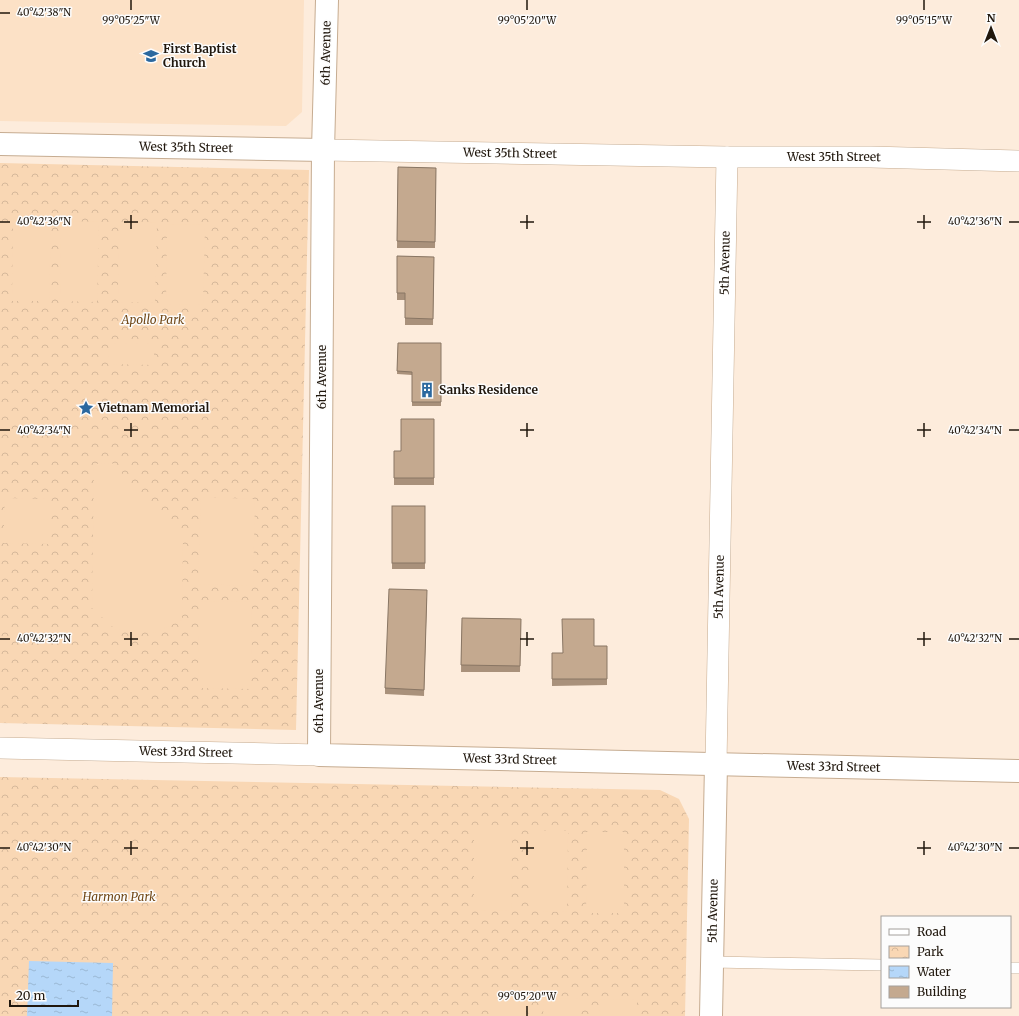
<svg xmlns="http://www.w3.org/2000/svg" width="1019" height="1016" viewBox="0 0 1019 1016" font-family="Merriweather,serif">
<style>
.built{fill:#fce1c6}
.park{fill:url(#park-crowns)}
.pitch{fill:#f9d7b4}
.water{fill:url(#water-ripples)}
.lines{fill:none;stroke-linecap:round;stroke-linejoin:round}
.service-casing{stroke:#c6ac91;stroke-width:12}
.minor-casing{stroke:#c6ac91;stroke-width:22}
.tertiary-casing{stroke:#c6ac91;stroke-width:24}
.service{stroke:#fff;stroke-width:11}
.minor{stroke:#fff;stroke-width:21}
.tertiary{stroke:#fff;stroke-width:22}
.wall{fill:#a9917b}
.building{fill:#c4a98f;stroke:#897664}
.ticks{fill:none;stroke:#20170d;stroke-width:1.5}
.labels{text-anchor:middle;stroke-width:3;stroke-linejoin:round;paint-order:stroke}
.poi-label{font-size:12px;font-weight:bold;fill:#20170d;stroke:#fcfcfc;text-anchor:start}
.street-label{font-size:12px;fill:#20170d;stroke:#fcfcfc}
.park-label{font-size:12px;font-style:italic;fill:#724918;stroke:#fcfcfc}
.ticks-label{font-size:10px;text-anchor:middle;fill:#20170d;stroke:#fcfcfc;stroke-width:3;stroke-linejoin:round;paint-order:stroke}
</style>
<defs>
<pattern id="park-crowns" width="20" height="18" patternUnits="userSpaceOnUse"><rect width="20" height="18" fill="#f9d7b4"/><path d="M2 6a3 3 0 1 1 6 0M12 15a3 3 0 1 1 6 0" fill="none" stroke="#d5b89a"/></pattern>
<pattern id="water-ripples" width="26" height="14" patternUnits="userSpaceOnUse"><rect width="26" height="14" fill="#b5d7f9"/><path d="M2 4q2-2 4 0t4 0M15 11q2-2 4 0t4 0" fill="none" stroke="#9bb8d4"/></pattern>
</defs>
<rect width="100%" height="100%" fill="#fdecdc"/>
<path class="built" d="M0,0H304L302,112L286,126L0,121Z"/>
<g class="park">
<path d="M0,163L309,170L296,730L0,723Z"/>
<path d="M0,777L660,790L679,799L689,819L685,1016H0Z"/>
</g>
<g class="pitch">
<path d="M13,220L51,221L49,301H12Z"/>
<path d="M61,221L99,222L97,302L60,301Z"/>
<path d="M119,222L157,223L155,303L118,302Z"/>
<path d="M167,224L205,225L203,305L166,304Z"/>
<path d="M109,343L154,344V365L108,364Z"/>
<path d="M112,463L183,539L182,620L154,633L115,629L92,608L94,464Z"/>
<path d="M201,497L255,499L253,586L198,584Z"/>
<path d="M5,498L50,499V520L4,519Z"/>
<path d="M4,522H50V544L4,543Z"/>
<path d="M199,601L252,602L251,689L198,688Z"/>
<path d="M474,830H512L511,911L474,910Z"/>
<path d="M530,831H568L567,912L530,911Z"/>
<path d="M587,832H624V913H586Z"/>
<path d="M489,998H527L526,1016H489Z"/>
<path d="M544,998L581,999V1016H543Z"/>
<path d="M600,999L637,1000V1016H599Z"/>
</g>
<path class="water" d="M29,961L113,963L112,1016H27Z"/>
<g class="lines">
<g class="service-casing">
<g id="service">
<path d="M712,962L882,965"/>
<path d="M1010,968H1019"/>
</g>
</g>
<g class="minor-casing">
<g id="minor">
<path id="s1" d="M323,150L727,157H871L1019,161"/>
<path id="s2" d="M0,748L319,755"/>
<path id="s3" d="M716,764L727,157"/>
</g>
</g>
<g class="tertiary-casing">
<g id="tertiary">
<path id="s4" d="M327,0L323,150L319,755L1019,771"/>
<path id="s5" d="M0,144L323,150"/>
<path id="s6" d="M711,1016L716,764"/>
</g>
</g>
<use href="#service" class="service"/>
<use href="#minor" class="minor"/>
<use href="#tertiary" class="tertiary"/>
</g>
<g class="wall">
<path d="M398,167L436,168L435,248H397Z"/>
<path d="M397,256L434,257L433,325H405V300H397Z"/>
<path d="M398,343H441V406H412V375L397,374Z"/>
<path d="M434,419V485H394V451H401Z"/>
<rect x="392" y="506" width="33" height="63"/>
<path d="M427,597L424,696L385,694V688Z"/>
<path d="M462,618L521,619L520,672H461Z"/>
<path d="M594,646H607V685L552,686V653H562Z"/>
</g>
<g class="building">
<path d="M398,167L436,168L435,242L397,241Z"/>
<path d="M397,256L434,257L433,319L405,318V293H397Z"/>
<path d="M398,343H441V402H412V372L397,371Z"/>
<path d="M401,419H434V478H394V451H401Z"/>
<rect x="392" y="506" width="33" height="57"/>
<path d="M389,589L427,590L424,690L385,688Z"/>
<path d="M462,618L521,619L520,666L461,665Z"/>
<path d="M562,619H594V646H607V679H552V653H563Z"/>
</g>
<path class="ticks" d="M131,0V10M527,0V10M924,0V10M0,13H10M131,215V229M527,215V229M924,215V229M0,222H10M124,222H138M520,222H534M917,222H931M1009,222H1019M131,423V437M527,423V437M924,423V437M0,430H10M124,430H138M520,430H534M917,430H931M1009,430H1019M131,632V646M527,632V646M924,632V646M0,639H10M124,639H138M520,639H534M917,639H931M1009,639H1019M131,841V855M527,841V855M924,841V855M0,848H10M124,848H138M520,848H534M917,848H931M1009,848H1019M527,1006V1016"/>
<defs>
<g id="school-bare" transform="scale(1.2)"><path d="M0-5L7-2L0 1L-7-2ZM-4 1L0 2.5L4 1V4Q0 6-4 4Z" fill="#2b689f" stroke="#fcfcfc" stroke-width="2.5" paint-order="stroke"/></g>
<g id="building-bare" transform="scale(1.2)"><path d="M-4-6H4V6H1V3H-1V6H-4ZM-2.5-4.3h1.7v1.8h-1.7ZM.8-4.3h1.7v1.8H.8ZM-2.5-1h1.7V.8h-1.7ZM.8-1h1.7V.8H.8Z" fill="#2b689f" stroke="#fcfcfc" stroke-width="2.5" paint-order="stroke"/></g>
<g id="sight-bare" transform="scale(1.2)"><path d="M0-6L1.8-2.2L6-1.7L2.9 1.2L3.7 5.4L0 3.3L-3.7 5.4L-2.9 1.2L-6-1.7L-1.8-2.2Z" fill="#2b689f" stroke="#fcfcfc" stroke-width="2.5" paint-order="stroke"/></g>
</defs>
<g fill-rule="evenodd">
<use href="#school-bare" x="151" y="56"/>
<use href="#building-bare" x="427" y="390"/>
<use href="#sight-bare" x="86" y="408"/>
</g>
<g class="labels">
<g class="poi-label">
<text x="163" y="53">First Baptist<tspan x="163" dy="14">Church</tspan></text>
<text x="439" y="394">Sanks Residence</text>
<text x="98" y="412">Vietnam Memorial</text>
</g>
<g class="street-label">
<text transform="translate(326 53) rotate(-89)" y="4">6th Avenue</text>
<text dy="4" stroke="none"><textPath href="#s5" startOffset="186">West 35th Street</textPath></text>
<text dy="4" stroke="none"><textPath href="#s1" startOffset="187">West 35th Street</textPath></text>
<text dy="4" stroke="none"><textPath href="#s1" startOffset="511">West 35th Street</textPath></text>
<text dy="4" stroke="none"><textPath href="#s3" startOffset="501">5th Avenue</textPath></text>
<text transform="translate(322 377) rotate(-90)" y="4">6th Avenue</text>
<text dy="4" stroke="none"><textPath href="#s3" startOffset="177">5th Avenue</textPath></text>
<text transform="translate(319 701) rotate(-90)" y="4">6th Avenue</text>
<text dy="4" stroke="none"><textPath href="#s2" startOffset="186">West 33rd Street</textPath></text>
<text dy="4" stroke="none"><textPath href="#s4" startOffset="946">West 33rd Street</textPath></text>
<text dy="4" stroke="none"><textPath href="#s4" startOffset="1270">West 33rd Street</textPath></text>
<text dy="4" stroke="none"><textPath href="#s6" startOffset="105">5th Avenue</textPath></text>
</g>
<g class="park-label">
<text x="153" y="324">Apollo Park</text>
<text x="119" y="901">Harmon Park</text>
</g>
</g>
<g class="ticks-label">
<text x="44" y="16">40°42'38"N</text>
<text x="131" y="24">99°05'25"W</text>
<text x="527" y="24">99°05'20"W</text>
<text x="924" y="24">99°05'15"W</text>
<text x="44" y="225">40°42'36"N</text>
<text x="975" y="225">40°42'36"N</text>
<text x="44" y="434">40°42'34"N</text>
<text x="975" y="434">40°42'34"N</text>
<text x="44" y="642">40°42'32"N</text>
<text x="975" y="642">40°42'32"N</text>
<text x="44" y="851">40°42'30"N</text>
<text x="975" y="851">40°42'30"N</text>
<text x="527" y="1000">99°05'20"W</text>
</g>
<rect x="881" y="916" width="130" height="92" fill="#fcfcfc" stroke="#a4a09c"/>
<rect x="889" y="929" width="20" height="6" fill="#ffffff" stroke="#a4a09c"/>
<text x="917" y="936" font-size="12" fill="#20170d">Road</text>
<rect x="889" y="946" width="20" height="12" fill="url(#park-crowns)" stroke="#a4a09c"/>
<text x="917" y="956" font-size="12" fill="#20170d">Park</text>
<rect x="889" y="966" width="20" height="12" fill="url(#water-ripples)" stroke="#a4a09c"/>
<text x="917" y="976" font-size="12" fill="#20170d">Water</text>
<rect x="889" y="986" width="20" height="12" fill="#c4a98f" stroke="#a4a09c"/>
<text x="917" y="996" font-size="12" fill="#20170d">Building</text>
<g transform="translate(991 28)" stroke="#fcfcfc" stroke-width="3" paint-order="stroke">
<path d="M0-3L7 15L0 10L-7 15Z" fill="#20170d"/>
<text y="-6" font-size="11" font-weight="bold" text-anchor="middle" fill="#20170d">N</text>
</g>
<path d="M10 1000v6h68v-6" fill="none" stroke="#20170d" stroke-width="2"/>
<text x="16" y="1000" font-size="12" fill="#20170d" stroke="#fcfcfc" stroke-width="3" paint-order="stroke">20 m</text>
</svg>
